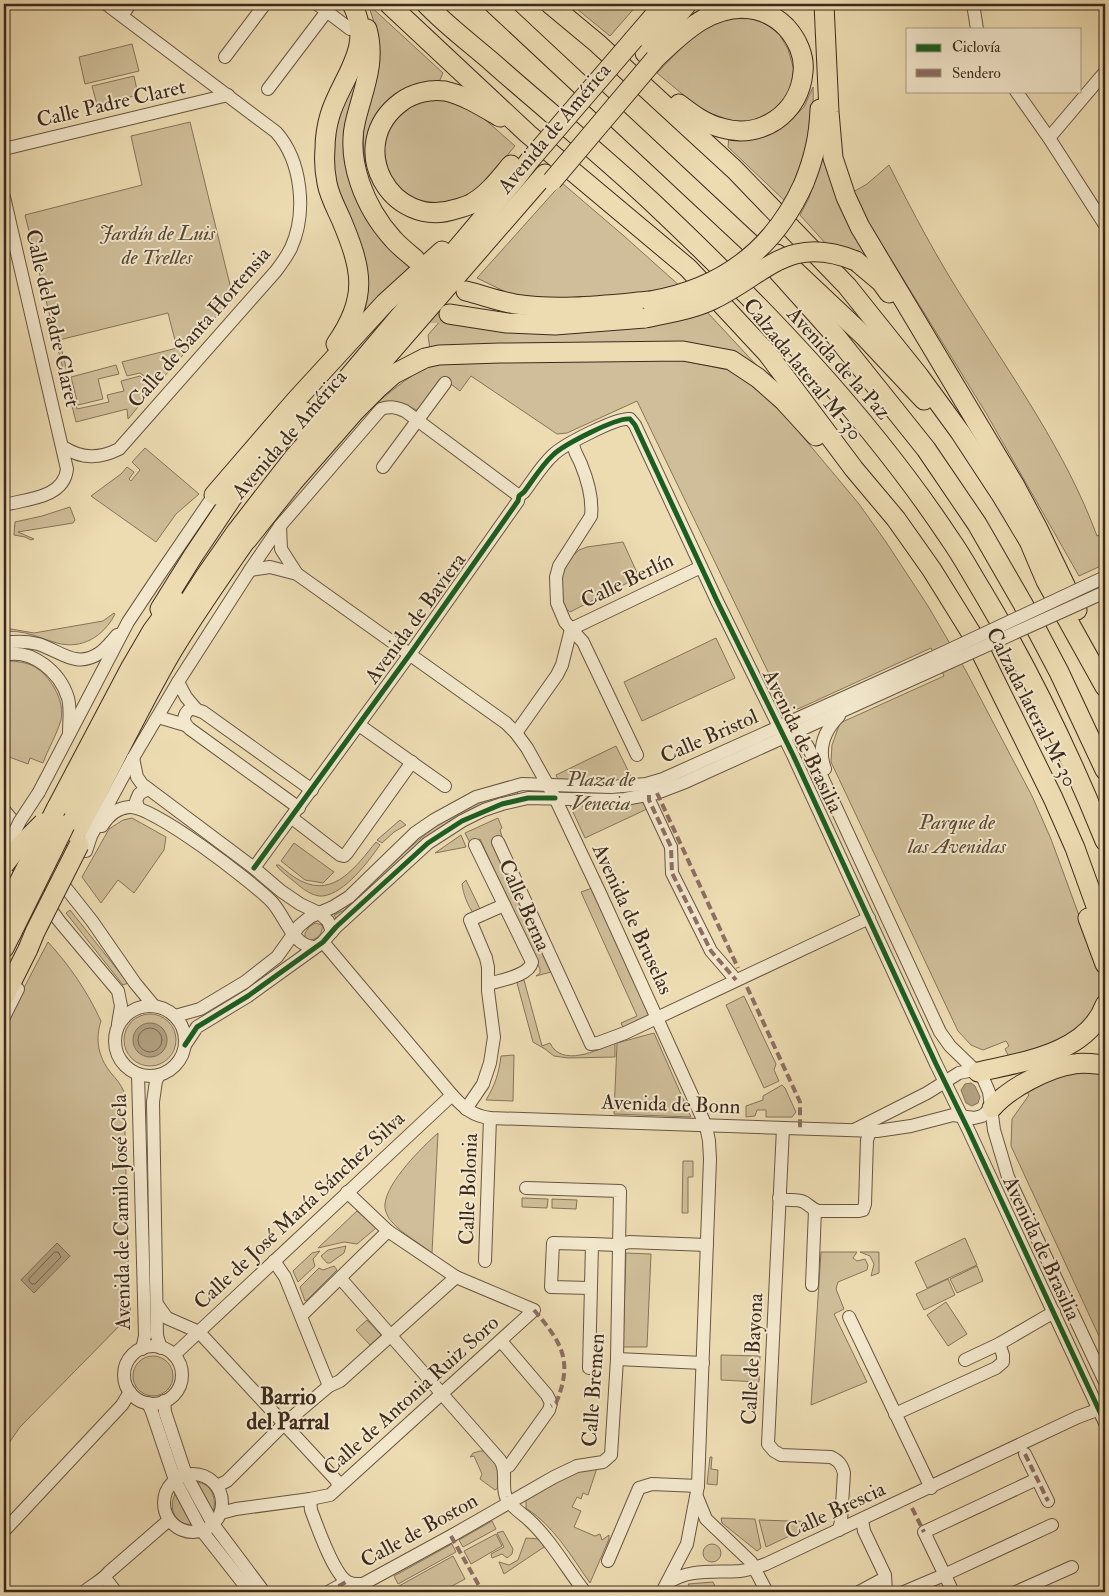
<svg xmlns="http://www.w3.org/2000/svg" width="1109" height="1596" viewBox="0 0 1109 1596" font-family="'IM FELL Double Pica',serif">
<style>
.green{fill:#cfbe99;stroke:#86745b}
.water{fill:#b19f7f;stroke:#827058}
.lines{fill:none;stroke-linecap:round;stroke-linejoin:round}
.shore{stroke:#76644e;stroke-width:1}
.highway-tunnel{stroke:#cab894;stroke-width:19;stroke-dasharray:19 9;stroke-linecap:butt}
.minor-casing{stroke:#685642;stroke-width:14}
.highway-casing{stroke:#3c2a1d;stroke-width:21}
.minor{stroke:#f3e8cd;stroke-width:12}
.highway{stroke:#eddcb2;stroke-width:19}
.minor-bridge-casing{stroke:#685642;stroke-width:14;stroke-linecap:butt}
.highway-bridge-casing{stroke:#3c2a1d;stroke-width:21;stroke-linecap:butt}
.minor-bridge{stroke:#f3e8cd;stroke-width:12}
.highway-bridge{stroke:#eddcb2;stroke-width:19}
.quiet{stroke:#8d6e63;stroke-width:4;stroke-dasharray:8 4;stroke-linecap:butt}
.cycleway-casing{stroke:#f3e8cd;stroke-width:8}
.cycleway{stroke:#1b5e20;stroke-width:5}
.labels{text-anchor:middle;stroke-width:4;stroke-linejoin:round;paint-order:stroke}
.street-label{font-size:21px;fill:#3c2a1d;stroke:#f3e8cd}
.park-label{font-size:21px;font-style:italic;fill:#594836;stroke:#f3e8cd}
.neighbourhood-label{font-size:22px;font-weight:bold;fill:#3c2a1d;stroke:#f3e8cd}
</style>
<rect width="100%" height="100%" fill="#eddcb2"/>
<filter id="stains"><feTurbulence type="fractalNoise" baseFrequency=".004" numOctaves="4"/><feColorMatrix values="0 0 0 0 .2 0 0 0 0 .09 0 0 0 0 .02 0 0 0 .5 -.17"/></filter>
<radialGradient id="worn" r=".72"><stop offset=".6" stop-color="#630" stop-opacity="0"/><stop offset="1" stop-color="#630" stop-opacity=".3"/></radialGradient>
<g class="green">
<path d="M368,4L443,73L439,82L369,141L365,164L363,141L364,119L378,61V34Z"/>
<path d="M571,4H638L610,36Z"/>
<path d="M729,18L752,19L767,24L779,34L788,49L794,70L790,91L774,110L750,122H729L699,108L657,73L688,41L705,28Z"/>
<path d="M132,44L139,71L85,84L79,57Z"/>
<path d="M365,51L347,167L359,206L386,243L412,269L358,316L331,159L334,126Z"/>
<path d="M134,76L138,95L97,105L92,86Z"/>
<path d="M813,87C815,129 803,164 785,201L728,147L729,137L764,135L786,124L804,107Z"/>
<path d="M427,99L456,101L481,116L515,146L488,178L467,197L430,206L406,195L389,175L384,151L387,129L406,108Z"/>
<path d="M190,122L233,297L156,386L140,373L127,376L122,362L177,348L168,313L59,340L77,409L109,402L107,395L124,391L121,381L140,376L150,386L147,389L150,392L153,389L128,419L127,409L76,422L25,215L142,185L131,136Z"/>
<path d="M824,152L838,203L853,230L874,266L827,245L800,215L809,198Z"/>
<path d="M889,165C913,213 938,260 967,305C1014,380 1066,452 1097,536L1105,532V564L1079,576L986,413L860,209L853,192L867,184Z"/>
<path d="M562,183L624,236L681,287L663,293L548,302L512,295L477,278Z"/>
<path d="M707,312L760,369L745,363L430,350L428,335L441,320L482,328L518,333L573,330Z"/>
<path d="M674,359L729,370L757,389L788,419L859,504L886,542L928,606L966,671L1032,796L1051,839L1099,970V995L1093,1011L1076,1031L1056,1042L1009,1057L1005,1049L1009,1046L1006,1041L983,1050L971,1045L958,1031L831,762L832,745L840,723L944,676L931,648L798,709H786L637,401L567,433L557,434L471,376L460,391L443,378L418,411C406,404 394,399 380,405L378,402C396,387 413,373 435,363Z"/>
<path d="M116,365L119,374L98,379L103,399L78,405L71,377Z"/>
<path d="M145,448L199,494L176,514L156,542L91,496L121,474L127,467L134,472L129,479L131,481L140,470L132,462Z"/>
<path d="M70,507L75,520L73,523L18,532L34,539L31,540L25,537L14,535L15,522L42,516Z"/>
<path d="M623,542L639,577L570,612L563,606L562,574L571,557L579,550L587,547Z"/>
<path d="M114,613L115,614C104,636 82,650 57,643C39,638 23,629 4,632V630L11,629L34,633L103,621Z"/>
<path d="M716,638L735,678L642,721L624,682Z"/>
<path d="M12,661C21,662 30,663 38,669C52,679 65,702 61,720C57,734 48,749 43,763L30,758L28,764L4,755V686L9,672L4,669V663Z"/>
<path d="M616,746L647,809L585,838L556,775Z"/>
<path d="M517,791L518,794C441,811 392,869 337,920L334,915L344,910C388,871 426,822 483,801C494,797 506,794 517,791Z"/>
<path d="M132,818L166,837L164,850L134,893L118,880L101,903L82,877L109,829L123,820Z"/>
<path d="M498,818L502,828L500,830L503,840L493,846L551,972L536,976L540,973V969L480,839L470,843L465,833Z"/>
<path d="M400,820L406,825L394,832L382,843L377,840Z"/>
<path d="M461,835L466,847L435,853Z"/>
<path d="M376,842L380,845C368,862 345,893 323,896C313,897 303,889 296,883C289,877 281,872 276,865H279C286,871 293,877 301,881C335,898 357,865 376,842Z"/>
<path d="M294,843L334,872L323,883L305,880L281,861Z"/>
<path d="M466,880L481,911L474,914C468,907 463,893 462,884Z"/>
<path d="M595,887L654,1015L624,1030L621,1023L637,1016L581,892Z"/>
<path d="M70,910L128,983L123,985L66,913Z"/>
<path d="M315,923L322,925C324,934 314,943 305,939V933L309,927Z"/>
<path d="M48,942C70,966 87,991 101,1021C95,1039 98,1057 111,1073C116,1079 121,1084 124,1092L129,1301L131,1314L20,1427L4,1450V1026Z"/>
<path d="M520,980H524L542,1046L550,1043C562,1068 597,1050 615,1043V1057L568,1058L554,1056L545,1049L533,1042L517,983Z"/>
<path d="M744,996L776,1064L774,1070L779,1081L764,1088L726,1005Z"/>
<circle cx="150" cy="1040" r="26"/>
<path d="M654,1033L691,1117L614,1114L617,1043Z"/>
<path d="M514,1055L513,1101L486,1100C495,1085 499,1073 501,1056Z"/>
<path d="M1072,1071H1105V1349L1011,1146L1012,1119L1029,1095L1027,1092L1046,1081Z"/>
<path d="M782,1085L785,1088L795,1110L796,1112L792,1117H766V1110H757L755,1116L746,1117V1106L763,1100V1096Z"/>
<path d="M438,1133L432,1253C421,1244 401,1233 392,1222C388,1218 384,1210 385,1204C387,1182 422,1147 438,1133Z"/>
<path d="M683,1161H693V1177H688V1213H682Z"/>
<path d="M522,1198L548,1199L547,1208L522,1207Z"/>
<path d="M552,1199L577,1200L576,1209L552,1208Z"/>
<path d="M357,1211L376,1228L357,1244L344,1242L318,1248Z"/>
<path d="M965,1238L977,1265L927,1288L915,1262Z"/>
<path d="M346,1246L344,1253L330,1263H327L321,1256L328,1250Z"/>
<path d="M320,1251L313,1259L315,1266L298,1282L293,1271L312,1253Z"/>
<path d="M821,1252H857L853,1258L857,1261L865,1259L868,1265L867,1270L838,1282L836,1289L844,1309L834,1314L867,1382L811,1405Z"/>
<path d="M860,1252H879V1273L871,1276L874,1264L870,1256Z"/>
<path d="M626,1253L651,1254L647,1347H623Z"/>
<path d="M334,1266L337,1270L307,1300L305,1301L300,1287L319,1268L323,1270Z"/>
<path d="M977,1266L983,1281L957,1293L950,1279Z"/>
<path d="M948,1279L955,1295L924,1310L916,1294Z"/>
<path d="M946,1302L967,1334L948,1346L927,1315Z"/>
<path d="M367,1320L381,1335L370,1345L356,1330Z"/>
<path d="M721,1355L760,1356L759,1382L721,1380Z"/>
<circle cx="153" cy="1376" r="20"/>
<path d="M480,1451H489L499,1470L498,1488L495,1490L480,1479L482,1474L474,1456L470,1457L473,1453Z"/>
<path d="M710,1457H712L711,1469L718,1470L717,1485L707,1484Z"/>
<path d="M597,1468L588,1495L583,1493L581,1499L577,1497L572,1507L581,1511L574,1527L595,1536L600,1534L602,1540L609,1535V1539L590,1583C571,1556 554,1526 526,1508V1500L579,1470Z"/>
<path d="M196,1482C212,1483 217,1499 213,1513Z"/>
<path d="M175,1494L192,1525C175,1524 168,1509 175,1494Z"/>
<path d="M721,1518L755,1519L761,1548L757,1551L722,1523Z"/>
<path d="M759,1520L819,1522L766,1547Z"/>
<path d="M492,1521L496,1529L463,1547L459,1540Z"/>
<path d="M503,1531L513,1549L512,1554L507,1558L502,1554L492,1558L491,1554L504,1547L497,1533Z"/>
<path d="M496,1534L502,1546L471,1564L464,1551Z"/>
<path d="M526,1538L539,1539L544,1547L504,1574L499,1562L509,1565L518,1560Z"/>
<path d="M452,1544L456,1552L398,1584L394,1576Z"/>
<circle cx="712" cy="1553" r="9"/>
<path d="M453,1556L465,1579L441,1592H402L399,1586Z"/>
<path d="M713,1582L718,1592H693L688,1584Z"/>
</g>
<g class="water">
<circle cx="150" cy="1040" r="17"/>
<path d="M971,1083L975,1086L980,1097L978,1103L972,1106L966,1103L961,1090L965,1084Z"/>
<path d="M57,1243L70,1256L34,1293L21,1280Z"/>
</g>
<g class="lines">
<g class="shore">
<circle cx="150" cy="1040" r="12"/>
<path d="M55,1252H58L61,1257L35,1284H32L29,1281V1279Z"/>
</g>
<path class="highway-tunnel" d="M373,331C403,309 414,313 449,314"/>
<g class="minor-casing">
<g id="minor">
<path d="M317,4L350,29"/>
<path d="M973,4L977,29"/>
<path d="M120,13L126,10L130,4"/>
<path d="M225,57L265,4"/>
<path d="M268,89L327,11"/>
<path d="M1016,91L1049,138L1105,225"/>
<path d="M1049,138L1105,72"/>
<path d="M4,149L228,95"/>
<path d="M4,197L67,469C64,498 27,499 4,505"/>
<path d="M573,442C573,451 578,456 581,464C588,481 593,498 591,516L559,566L556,577L557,603L565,622L583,642L637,755"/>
<path d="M63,447C82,459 99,459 119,449L276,271C282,263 287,256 291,248C307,213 302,161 276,132L106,4"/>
<path d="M383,467L445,383"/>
<path d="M280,526L281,549L297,574"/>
<path d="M250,570L270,567L297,574L506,723L516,733L527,748L555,798L600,893L706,1126L709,1141L710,1159L698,1486L687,1544L662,1592"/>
<path d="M571,629L701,567"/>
<path d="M4,643C16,641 26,641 38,644C61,651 76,670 101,652C106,648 112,641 117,635"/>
<path d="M4,655C32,648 60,672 68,698C71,709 69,722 69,733"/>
<path d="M178,682L186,697L196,709"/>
<path d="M158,717L185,725"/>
<path d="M359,725L445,786"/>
<path d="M791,728L798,732L808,747L940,1032L950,1046L983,1078L989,1092L994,1130L1008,1177L1105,1382"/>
<path d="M516,733L557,675L562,665L571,629"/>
<path d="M133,758L137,777L142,784L254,868L281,891L300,904L319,913L328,921L332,932"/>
<path d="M825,769C817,748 824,731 839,716"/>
<path d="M39,792L128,622L158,577L214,495"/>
<path d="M649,795V800L671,847L672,873L711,951L736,980"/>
<path d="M138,807L136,801L139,794L148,789"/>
<path d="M299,808L190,729C182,722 182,715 191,708L203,712L312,790"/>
<path d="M4,810L23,833"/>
<path d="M292,818L340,855L344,856L347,853L412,762"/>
<path d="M102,826C108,816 117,808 129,807C153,805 252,882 271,901C285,915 292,946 314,947"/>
<path d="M498,842L591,1044L598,1043L625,1033L869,918"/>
<path d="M475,845L532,962C529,976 501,980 488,984"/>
<path d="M7,851L60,922L118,991L121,1006L118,1024"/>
<path d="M86,851L91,836L133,758L178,682L250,570L280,526L381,409C390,406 396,407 405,411L519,496"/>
<path d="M43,859L92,921L135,983L154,1006"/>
<path d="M254,868L410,654L518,501L519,496L524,492C533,480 542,465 553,455C563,445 617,417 630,419L635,425L718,603L793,755L936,1064L968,1129L1105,1423"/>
<path d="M323,942L452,1095C464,1108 473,1116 490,1118L877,1131L911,1126L953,1115L974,1118L982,1116L992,1108"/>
<circle cx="150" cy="1041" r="35"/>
<path d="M175,1016L200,1009L245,982L277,957L299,926L310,917L333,907L349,897L415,833L434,820L476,797L522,784L611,787L646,784L663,779L932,658"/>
<path d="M4,1017L18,989"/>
<path d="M185,1045L197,1027L248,996L323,942L336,927L428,843L462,821L484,810L502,804L528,798L611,800L625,799L657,793L683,783L937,668"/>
<path d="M138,1074L145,1336L142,1349"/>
<path d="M159,1075L156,1081L153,1102L157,1336L161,1348"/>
<path d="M466,1109L483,1084L490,1063L494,1037L488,991V967L486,958L470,920L504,905"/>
<path d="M783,1128L768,1444L774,1451L781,1455L831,1457C839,1461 842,1465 844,1473L841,1521L839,1530"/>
<path d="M854,1130L927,1093L959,1073L974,1070"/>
<path d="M779,1198C787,1202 796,1198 804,1202C809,1205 812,1209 818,1211H859L863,1210L865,1204L867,1140L870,1132"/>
<path d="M592,1244L618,1245L629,1242L707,1245"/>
<path d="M274,1261L285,1277L329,1386"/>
<path d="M485,1261L490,1118"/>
<path d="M341,1279L500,1460C508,1471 501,1485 506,1497C510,1506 521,1513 528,1519C551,1540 566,1568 585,1592"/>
<path d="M812,1285L815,1210"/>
<path d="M157,1304L167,1318L199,1332L336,1480L339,1486"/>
<path d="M302,1315L388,1231"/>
<path d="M849,1317L931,1488"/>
<path d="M501,1341L547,1395L551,1403L549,1410L509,1466L504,1467"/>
<circle cx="153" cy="1375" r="29"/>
<path d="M174,1355L452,1095"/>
<path d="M617,1359L703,1363"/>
<path d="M965,1360L999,1344L1054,1312"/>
<path d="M589,1368L592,1244L553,1243L551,1287L590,1288"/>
<path d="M164,1401L165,1412L186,1475L213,1524L264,1592"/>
<path d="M148,1403L152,1412L175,1480L202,1531L250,1592"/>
<path d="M895,1414L996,1368L1003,1362V1355L999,1344"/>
<path d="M1025,1454L1048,1501"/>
<circle cx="193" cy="1503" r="29"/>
<path d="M217,1486L227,1481L284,1424L329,1386L340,1381L456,1277"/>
<path d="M697,1497L706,1519L751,1562L767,1592"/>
<path d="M310,1499L311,1510C317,1526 334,1575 348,1582C353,1585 357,1584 363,1584L451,1536L554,1477L577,1466L603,1462L611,1455L617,1359L620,1191L526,1188"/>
<path d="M221,1513L236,1509L310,1499L330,1495L534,1310L456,1277L388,1231L347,1192"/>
<path d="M862,1520L864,1531L885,1575L886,1592"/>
<path d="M4,1531L122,1405L130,1392"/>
<path d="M608,1561L639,1488L652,1484L698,1486"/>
<path d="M105,1578L116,1592"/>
<path d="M668,1583C689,1568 716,1573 740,1571C749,1570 757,1567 766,1564L1078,1417L1105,1407"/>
<path d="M84,1592C92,1585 103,1580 109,1572L169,1520"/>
<path d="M328,1592L346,1582"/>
<path d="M859,1592L885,1578"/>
<path d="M904,1592L944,1575L1052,1525"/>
<path d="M953,1592L924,1532L1037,1479"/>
<path d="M1016,1592L1072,1567"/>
</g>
</g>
<g class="highway-casing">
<g id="highway">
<path d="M389,4L528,134L688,268L767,353L854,469L896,519L932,570L973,636L1053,798L1075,848L1105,931"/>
<path d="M426,4C446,25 470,43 492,62C545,109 601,154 653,203C762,306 867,414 950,539C962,556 971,573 982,591C1030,671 1070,754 1105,841"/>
<path d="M494,4L767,259L834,334L926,449L977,524L1023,604L1059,672L1105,770"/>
<path d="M550,4L597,43L735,170L847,286L919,376L960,432L1002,496L1029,541L1046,581L1105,687"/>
<path d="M824,4L829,112L833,158L846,197L860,227L1015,486L1038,529L1077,610"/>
<path d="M367,29C376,62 364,87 356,119C345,160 365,208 393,239C399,246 408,253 415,259"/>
<path d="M634,39L664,4"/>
<path d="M645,53L687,4"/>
<path d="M655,59C682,33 715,0 757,10C768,13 778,19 786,27C797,39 805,56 803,72C800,113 761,140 722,128C705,124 692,114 679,104"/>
<path d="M500,117C483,107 464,95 445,91C430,89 413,93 401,102C343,145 391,231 456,209C462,207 469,206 474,202C489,193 500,178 511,165"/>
<path d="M804,183C814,158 819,137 820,109"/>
<path d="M777,254L864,336L924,400"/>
<path d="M856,261L881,282L889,293"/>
<path d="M466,291C482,295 498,301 515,304C559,311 605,305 650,301"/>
<path d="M449,314L507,323L555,325L645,318"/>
<path d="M336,344C369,297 362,269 341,219C336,208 329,195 327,183C325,173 324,160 325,149C325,139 327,125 330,115C342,76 375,48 352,4"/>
<path d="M303,431L513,182L530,160"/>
<path d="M214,495L296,400L385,303L442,251"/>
<path d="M247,540L293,482L355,411L377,389L394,374L425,358L439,355L500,353L683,351L731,360L758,378L784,401L816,436"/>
<path d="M160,609L193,556L238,489L305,412"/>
<path d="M56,809L131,667L152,631L175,600"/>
<path d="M65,825L138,684L161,645L206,575L236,532L295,456L320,428L342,408L545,174"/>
<path d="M73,838C107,777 136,713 171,653C196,611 225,571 253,530"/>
<path d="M1088,918L1105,964"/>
<path d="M4,948L12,932"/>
<path d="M4,997L28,949"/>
<path d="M978,1072C1021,1062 1087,1054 1105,1005"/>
<path d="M992,1108C1008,1089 1049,1067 1074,1064C1084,1062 1095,1064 1105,1065"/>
</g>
</g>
<use href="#minor" class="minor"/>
<use href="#highway" class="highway"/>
<g class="minor-bridge-casing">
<g id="minor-bridge">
<path d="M932,658L1105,577"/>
<path d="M937,668L1105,592"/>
<path d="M4,853L20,821L39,792"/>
</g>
</g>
<g class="highway-bridge-casing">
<g id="highway-bridge">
<path d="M530,160L634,39"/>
<path d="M552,181L655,59"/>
<path d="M650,301C721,289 774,250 804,183"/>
<path d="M645,318C667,313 691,310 712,300C766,274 789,233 856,261"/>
<path d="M4,865L14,852L43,823"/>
<path d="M4,912L56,809"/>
<path d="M12,932L65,825"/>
<path d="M28,949L35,932L79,845"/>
</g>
</g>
<use href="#minor-bridge" class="minor-bridge"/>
<use href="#highway-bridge" class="highway-bridge"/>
<g class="quiet">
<path d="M657,793L738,968"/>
<path d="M649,795V800L671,847L672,873L711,951L736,980"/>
<path d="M747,987L800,1102V1129"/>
<path d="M534,1310C561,1342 574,1360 556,1403L551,1406"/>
<path d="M1025,1454L1048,1501"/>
<path d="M912,1508L924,1532"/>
<path d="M451,1536L482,1591L490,1589L493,1592"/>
<path d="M328,1592L346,1582"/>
</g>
<g class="cycleway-casing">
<g id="cycleway">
<path d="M254,868L410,654L518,501L519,496L524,492C533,480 542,465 553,455C563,445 617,417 630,419L635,425L718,603L793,755L936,1064L968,1129L1105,1423"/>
<path d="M185,1045L197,1027L248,996L323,942L336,927L428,843L462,821L502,804L528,798H555"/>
</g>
</g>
<use href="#cycleway" class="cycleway"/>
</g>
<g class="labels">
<g class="street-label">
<text transform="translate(111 103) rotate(-13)" y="7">Calle Padre Claret</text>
<text transform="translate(554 128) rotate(-50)" y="7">Avenida de América</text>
<text transform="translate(53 318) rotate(77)" y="7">Calle del Padre Claret</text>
<text transform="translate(199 327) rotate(-49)" y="7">Calle de Santa Hortensia</text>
<text transform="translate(839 363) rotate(48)" y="7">Avenida de la Paz</text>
<text transform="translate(803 369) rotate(51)" y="7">Calzada lateral M-30</text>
<text transform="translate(289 434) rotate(-49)" y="7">Avenida de América</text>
<text transform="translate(627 580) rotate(-26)" y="7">Calle Berlín</text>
<text transform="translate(415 618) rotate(-54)" y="7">Avenida de Baviera</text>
<text transform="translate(1032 707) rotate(63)" y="7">Calzada lateral M-30</text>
<text transform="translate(709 736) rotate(-24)" y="7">Calle Bristol</text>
<text transform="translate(803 741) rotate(64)" y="7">Avenida de Brasilia</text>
<text transform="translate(525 905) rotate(66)" y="7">Calle Berna</text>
<text transform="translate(633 919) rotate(65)" y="7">Avenida de Bruselas</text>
<text transform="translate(671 1104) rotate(2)" y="7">Avenida de Bonn</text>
<text transform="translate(468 1189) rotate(-88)" y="7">Calle Bolonia</text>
<text transform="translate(299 1210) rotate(-43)" y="7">Calle de José María Sánchez Silva</text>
<text transform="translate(121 1212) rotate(-91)" y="7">Avenida de Camilo José Cela</text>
<text transform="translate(1042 1248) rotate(65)" y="7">Avenida de Brasilia</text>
<text transform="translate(752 1359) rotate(-87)" y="7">Calle de Bayona</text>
<text transform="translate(593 1390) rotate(-86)" y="7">Calle Bremen</text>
<text transform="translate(411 1395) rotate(-42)" y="7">Calle de Antonia Ruiz Soro</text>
<text transform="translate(835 1510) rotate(-25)" y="7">Calle Brescia</text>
<text transform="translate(419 1530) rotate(-29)" y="7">Calle de Boston</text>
</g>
<g class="park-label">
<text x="157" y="240">Jardín de Luis<tspan x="157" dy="24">de Trelles</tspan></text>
<text x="601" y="786">Plaza de<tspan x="601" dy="24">Venecia</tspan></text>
<text x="957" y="829">Parque de<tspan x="957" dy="24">las Avenidas</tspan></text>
</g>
<g class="neighbourhood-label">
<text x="288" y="1404">Barrio<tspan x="288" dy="25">del Parral</tspan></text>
</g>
</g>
<rect width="1109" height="1596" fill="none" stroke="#eddcb2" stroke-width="20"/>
<rect x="5" y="5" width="1099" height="1586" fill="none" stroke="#3c2a1d" stroke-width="2.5"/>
<rect x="10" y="10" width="1089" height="1576" fill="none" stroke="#3c2a1d"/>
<rect x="906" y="28" width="175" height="65" fill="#f3e8cd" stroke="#aa9c87"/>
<rect x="916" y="44" width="25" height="8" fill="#1b5e20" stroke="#aa9c87"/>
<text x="952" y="52" font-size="15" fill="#3c2a1d">Ciclovía</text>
<rect x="916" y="69" width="25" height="8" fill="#8d6e63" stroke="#aa9c87"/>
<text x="952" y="78" font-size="15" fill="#3c2a1d">Sendero</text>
<rect width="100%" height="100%" filter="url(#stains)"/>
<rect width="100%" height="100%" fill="url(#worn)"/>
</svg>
